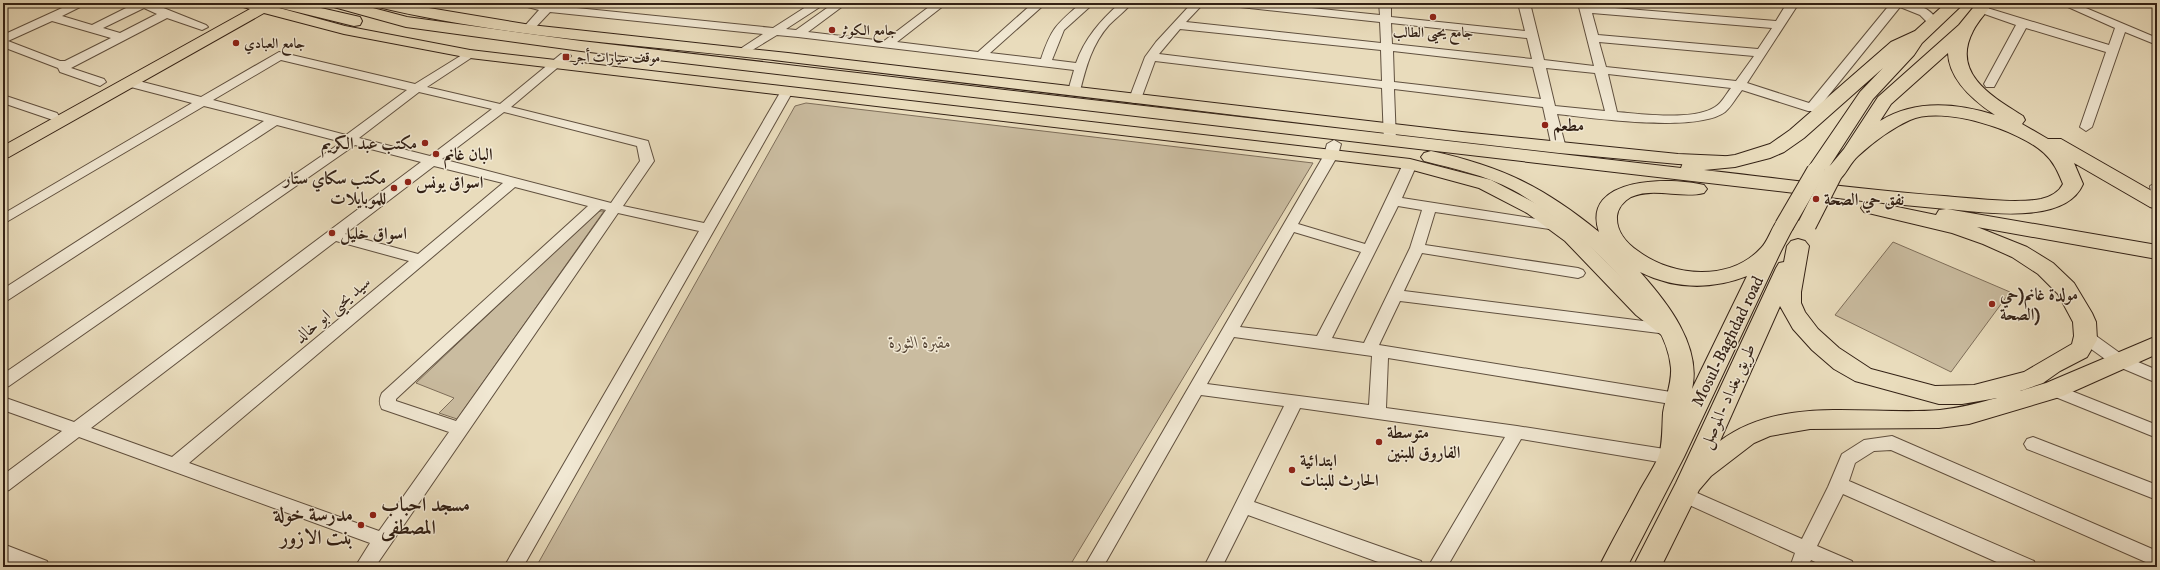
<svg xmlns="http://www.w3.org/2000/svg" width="2160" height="570" viewBox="0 0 2160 570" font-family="'IM FELL DW Pica',Amiri,serif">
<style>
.green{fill:#cabca0;stroke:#7e6e5a}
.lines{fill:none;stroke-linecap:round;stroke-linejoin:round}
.minor-casing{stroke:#60503f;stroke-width:2}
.major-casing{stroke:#332115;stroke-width:2}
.highway-casing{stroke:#332115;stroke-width:2}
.minor{fill:#f1e8d3;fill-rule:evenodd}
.major{fill:#e9dcbc;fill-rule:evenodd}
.highway{fill:#e9dcbc;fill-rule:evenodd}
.highway-bridge-casing{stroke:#332115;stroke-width:20;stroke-linecap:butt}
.highway-bridge{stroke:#e9dcbc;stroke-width:18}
.poi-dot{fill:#8f2418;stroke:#f1e8d3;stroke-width:1.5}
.labels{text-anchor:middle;stroke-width:3;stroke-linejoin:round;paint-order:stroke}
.far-poi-label{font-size:14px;font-weight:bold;fill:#332115;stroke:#f1e8d3;text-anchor:start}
.poi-label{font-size:17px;font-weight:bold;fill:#332115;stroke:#f1e8d3;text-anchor:start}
.street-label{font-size:17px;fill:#332115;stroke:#f1e8d3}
.park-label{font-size:17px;font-style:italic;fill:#594838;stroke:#f1e8d3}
.near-poi-label{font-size:20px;font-weight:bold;fill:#332115;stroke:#f1e8d3;text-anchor:start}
</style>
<rect width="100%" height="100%" fill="#e9dcbc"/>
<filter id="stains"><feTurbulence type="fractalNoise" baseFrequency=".005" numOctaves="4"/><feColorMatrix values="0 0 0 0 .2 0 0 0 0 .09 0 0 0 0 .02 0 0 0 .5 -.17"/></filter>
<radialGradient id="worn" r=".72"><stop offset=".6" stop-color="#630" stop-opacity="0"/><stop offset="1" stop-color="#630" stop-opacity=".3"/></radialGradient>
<g class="green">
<path d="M806,103L1313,163L1069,567H536L795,106Z"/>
<path d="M597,211H604L457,419L439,413L454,398L416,383Z"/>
<path d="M1893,242L2010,292L1951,372L1835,315Z"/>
</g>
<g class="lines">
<g class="minor-casing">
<g id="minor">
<path d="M73,3H88L62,16L92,25L136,3H151L206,25L208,27L202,30L167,18L71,68L104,79L106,82L100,86L60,72L58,68L3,47V35ZM144,8L157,14L120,33L103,28ZM52,21L111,38L65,61H60L8,41Z"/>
<path d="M518,3H558L557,6L773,28L812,3H826L786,29L796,30L834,3H847L808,32L884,41L934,3H947L897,42L978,52L1033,3H1046L990,53L1041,59C1052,27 1056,25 1081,3H1094L1064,30L1052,60L1076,63C1085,38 1100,21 1120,3H1132C1125,11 1116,18 1109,25C1092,44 1086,67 1080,91L1074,95L1068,91L1074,70L798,37L777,35L744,55L738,51L740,49L763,34L550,12L533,30L529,31L523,28L539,10L520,5Z"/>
<path d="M1192,3H1204L1186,22L1381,43L1380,22L1231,6L1225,3H1262L1380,15L1379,3H1391V17L1525,31L1518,3H1530L1544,60L1594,66L1578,3H1590V6L1776,21L1787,3H1799L1747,83L1809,103L1891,3C1910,3 1933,4 1939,26L1937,28H1929L1926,21L1920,15L1900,7L1816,111H1808L1742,90C1737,96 1732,106 1725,112C1697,133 1592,118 1557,114L1566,148L1559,152L1552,148L1543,107L1394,89L1396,141L1390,145L1384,141L1382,88L1155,61L1141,99L1135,103L1131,102L1129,99L1145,57L1156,42ZM1592,13L1772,28L1758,49L1598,35ZM1391,23L1527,38L1532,59L1392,44ZM1180,29L1381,50L1382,81L1159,54ZM1599,42L1754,56L1736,81L1606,67ZM1393,51L1533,67L1541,99L1394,82ZM1546,68L1595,73L1605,111L1555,106ZM1608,74L1731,88C1726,94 1722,103 1715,107C1694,121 1642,114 1617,112Z"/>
<path d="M2059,3H2074L2157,38V45L2125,32L2092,127L2086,131L2080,127L2106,52L2026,28L1994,87H1986L1984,84L2016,25L1976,11L1974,9L1976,7H1984L2109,45L2115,28Z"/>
<path d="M470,50L474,52L476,54L474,56L427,87L500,104L561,54H569L571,56L569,58L511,107L648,141L654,161L623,206L704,223L781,91L787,87L793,91L523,567H504L699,231L618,213L375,567H355L370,543L79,437L9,490L3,492V475L62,431L3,410V397L74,422L421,162L355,145L9,386L3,388V374L342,142L277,125L8,300L3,301V289L264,121L204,106L3,224V214L192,103L127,86L125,83L127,80L131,79L201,97L279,52L415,84ZM281,60L407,90L346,135L213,100ZM419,92L492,109L430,156L359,138ZM504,112L637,146L640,161L611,203L442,159ZM434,166L503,183L418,254L345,234ZM515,187L588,206L382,393C379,399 379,404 382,409L449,432L379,531L189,463ZM601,209L606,210L456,421L396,401V399ZM336,241L409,261L172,457L91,428Z"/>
<path d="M3,95L57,113L59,116L53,120L3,103Z"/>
<path d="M1334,140L1341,144L1338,155L1298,224L1365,244L1403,164L1410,160L1417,164L1402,198L1556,222L1561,223L1563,226L1561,229L1556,230L1435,212L1425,245L1578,268L1583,270L1585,273L1583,276L1578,278L1422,253L1404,291L1667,324L1673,325L1675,329L1673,333L1667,334L1400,301L1379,345L1677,393L1683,395L1685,399L1683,403L1677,405L1388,358L1386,408L1517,426L1671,450L1677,452L1680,457L1677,462L1671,464L1521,439L1447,567H1428L1505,437L1300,408L1254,502L1421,561L1423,567H1392L1248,515L1222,567H1204L1284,406L1201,395L1103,567H1084L1324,155L1327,144ZM1398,206L1422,210L1410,248L1364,343L1332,338ZM1294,232L1361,252L1317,336L1240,327ZM1234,337L1372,356L1369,405L1207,384Z"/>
<path d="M2157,182V193L2151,192L2150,186Z"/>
<path d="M2086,331L2092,333L2124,356L2157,370V383L2112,364L2080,341L2078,337L2080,333Z"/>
<path d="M2054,384L2157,425V438L2048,394L2046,390L2048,386Z"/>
<path d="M1892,436L2157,551V567L1891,450L1874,451L1855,463L1849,481L2034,561L2036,567H2008L1843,494L1817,546L1852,561L1854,567H1826L1811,560L1808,567H1790L1795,553L1676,499L1673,494L1676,489L1682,487L1688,489L1802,539L1828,487L1842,454L1864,440Z"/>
<path d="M2033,437L2157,485V500L2027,449L2024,444L2027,439Z"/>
<path d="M3,544L47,561L49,567H19L3,560Z"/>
</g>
</g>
<g class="major-casing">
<g id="major">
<path d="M238,3H261L345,26L470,50L1410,159L1491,180L1539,205L1577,233L1650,305L1678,327L1681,332L1678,337L1671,339L1664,337L1636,315L1565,241L1527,213L1479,188L1409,169L470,58L344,34L264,13L9,157L3,158V146L250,9L240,6Z"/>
<path d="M372,3H399L531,25L788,53L1462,132L1678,154L1723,156L1729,157L1731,161L1729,165L1723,166L1678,164L1559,153C1303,124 1046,92 790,62C651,45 510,39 374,6Z"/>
</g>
</g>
<g class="highway-casing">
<g id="highway">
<path d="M271,3H299L360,17L362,21L360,25L354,26L273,6Z"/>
<path d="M328,3H354L407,17L581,41L1681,168L1683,162L1735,155L1770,144L1790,130L1891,42L1915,31L1946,3H1964L1922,43L1914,55L1873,99L1829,167L1844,149L1878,97L1959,25L1977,3H1993C1987,12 1978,21 1973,31C1951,73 1991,96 2023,116L2025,120L2022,124L2048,139H2061L2157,194V209L2150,207L2074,163L2083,184C2065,226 1983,212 1947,209L2157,245V259L1977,227L2027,247L2053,263L2074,283L2092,313L2096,322L2097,340L2087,357L2060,371L2043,383L2020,391L2046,383L2157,336V354L2063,396L1969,424L1939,428L1810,429L1770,436L1754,443L1711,476L1699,490L1661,567H1633L1676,483L1776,268L1779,263L1784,262L1787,246L1791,241L1798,239L1805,241L1809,246L1801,292V303L1805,312L1818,329L1839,348L1871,369L1935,386L1974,385L2024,372L2072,344L2074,336L2073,322L2058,294L2038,274L2012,257L1983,244L1952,233L1864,212L1861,208L1864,204L1871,202L581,51L406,27L330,6ZM1948,53C1949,80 1974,101 1995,115C1957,103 1915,99 1880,121L1891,104ZM1883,68L1860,92L1806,171L1809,175L1816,177L1823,174L1826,178C1831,179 1836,181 1841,178C1847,172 1851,162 1858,156C1872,143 1892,128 1910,120C1943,105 2019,130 2044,153C2054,162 2058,172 2063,184C2059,192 2050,197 2041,199C2014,204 1972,198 1944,196C1864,190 1784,179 1704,170L1735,167L1770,158L1784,152L1804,138ZM1873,202L1883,203L1946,209L1939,210L1936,215ZM1780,306L1793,329L1812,350L1834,369L1855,381L1939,404H1962L1997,398C1978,403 1960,408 1940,410C1867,416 1783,394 1720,441Z"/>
<path d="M1431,151C1501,166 1544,187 1599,232C1580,176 1672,177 1704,185L1707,189L1704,193C1681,199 1654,187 1631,197C1624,201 1618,208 1617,216C1616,231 1626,243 1638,251C1672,277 1730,282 1761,248C1768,241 1771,229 1777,221L1784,219L1791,221L1794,226L1781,251L1684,457L1627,567H1599C1612,541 1627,515 1640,490C1646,479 1653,469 1658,458C1663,445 1662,427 1663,413C1665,399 1672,383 1671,368C1666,304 1566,219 1513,190C1485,175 1455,169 1424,161L1421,157L1424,153ZM1640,272C1674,289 1711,290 1747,276L1692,389C1702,346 1667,302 1640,272Z"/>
</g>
</g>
<use href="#minor" class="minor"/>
<use href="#major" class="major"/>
<use href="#highway" class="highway"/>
<g class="highway-bridge-casing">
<g id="highway-bridge">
<path d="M1807,225L1833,174"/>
<path d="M1784,226L1816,171"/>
</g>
</g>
<use href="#highway-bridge" class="highway-bridge"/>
</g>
<g class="poi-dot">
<circle cx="1433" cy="17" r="4"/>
<circle cx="832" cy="30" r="4"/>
<circle cx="236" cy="43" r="4"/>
<rect x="562" y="53" width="8" height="8" rx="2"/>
<circle cx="1545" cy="125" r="4"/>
<circle cx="425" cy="143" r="4"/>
<circle cx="436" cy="154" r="4"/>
<circle cx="408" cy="182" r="4"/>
<circle cx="394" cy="188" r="4"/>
<circle cx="1816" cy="199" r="4"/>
<circle cx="332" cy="233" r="4"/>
<circle cx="1992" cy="304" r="4"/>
<circle cx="1379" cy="442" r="4"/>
<circle cx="1292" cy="470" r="4"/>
<circle cx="373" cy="515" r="4"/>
<circle cx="361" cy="525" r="4"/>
</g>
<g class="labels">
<g class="far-poi-label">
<text x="840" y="35">جامع الكوثر</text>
<text x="1433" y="37" text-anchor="middle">جامع يحيى الطالب</text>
<text x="244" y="48">جامع العبادي</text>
<text x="574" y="62">موقف سيارات أجر</text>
</g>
<g class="poi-label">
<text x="1553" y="131">مطعم</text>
<text x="417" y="149" text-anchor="end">مكتب عبد الكريم</text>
<text x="444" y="160">البان غانم</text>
<text x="386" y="184" text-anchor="end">مكتب سكاي ستار<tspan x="386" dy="20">للموبايلات</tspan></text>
<text x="416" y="188">اسواق يونس</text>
<text x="1824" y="205">نفق حي الصحة</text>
<text x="340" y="239">اسواق خليل</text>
<text x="2000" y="300">مولدة غانم(حي<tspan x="2000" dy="20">الصحة)</tspan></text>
<text x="1387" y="438">متوسطة<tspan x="1387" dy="20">الفاروق للبنين</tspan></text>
<text x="1300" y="466">ابتدائية<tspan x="1300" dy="20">الحارث للبنات</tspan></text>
</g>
<g class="street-label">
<text transform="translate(332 309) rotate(-40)" y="6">سيد يحيى ابو خالد</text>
<text transform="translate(1727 341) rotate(-64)" y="6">Mosul-Baghdad road</text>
<text transform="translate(1727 396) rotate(-66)" y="6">طريق بغداد -الموصل</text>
</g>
<g class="park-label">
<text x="920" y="348">مقبرة الثورة</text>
</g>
<g class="near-poi-label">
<text x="381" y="511">مسجد احباب<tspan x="381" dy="23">المصطفى</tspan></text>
<text x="353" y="521" text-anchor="end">مدرسة خولة<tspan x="353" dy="23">بنت الازور</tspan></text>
</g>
</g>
<rect width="2160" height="570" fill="none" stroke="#e9dcbc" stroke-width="16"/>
<rect x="4" y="4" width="2152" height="562" fill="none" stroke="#332115" stroke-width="2"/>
<rect x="8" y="8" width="2144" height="554" fill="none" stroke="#332115"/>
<rect width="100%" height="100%" filter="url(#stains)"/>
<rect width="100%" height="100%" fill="url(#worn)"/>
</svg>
